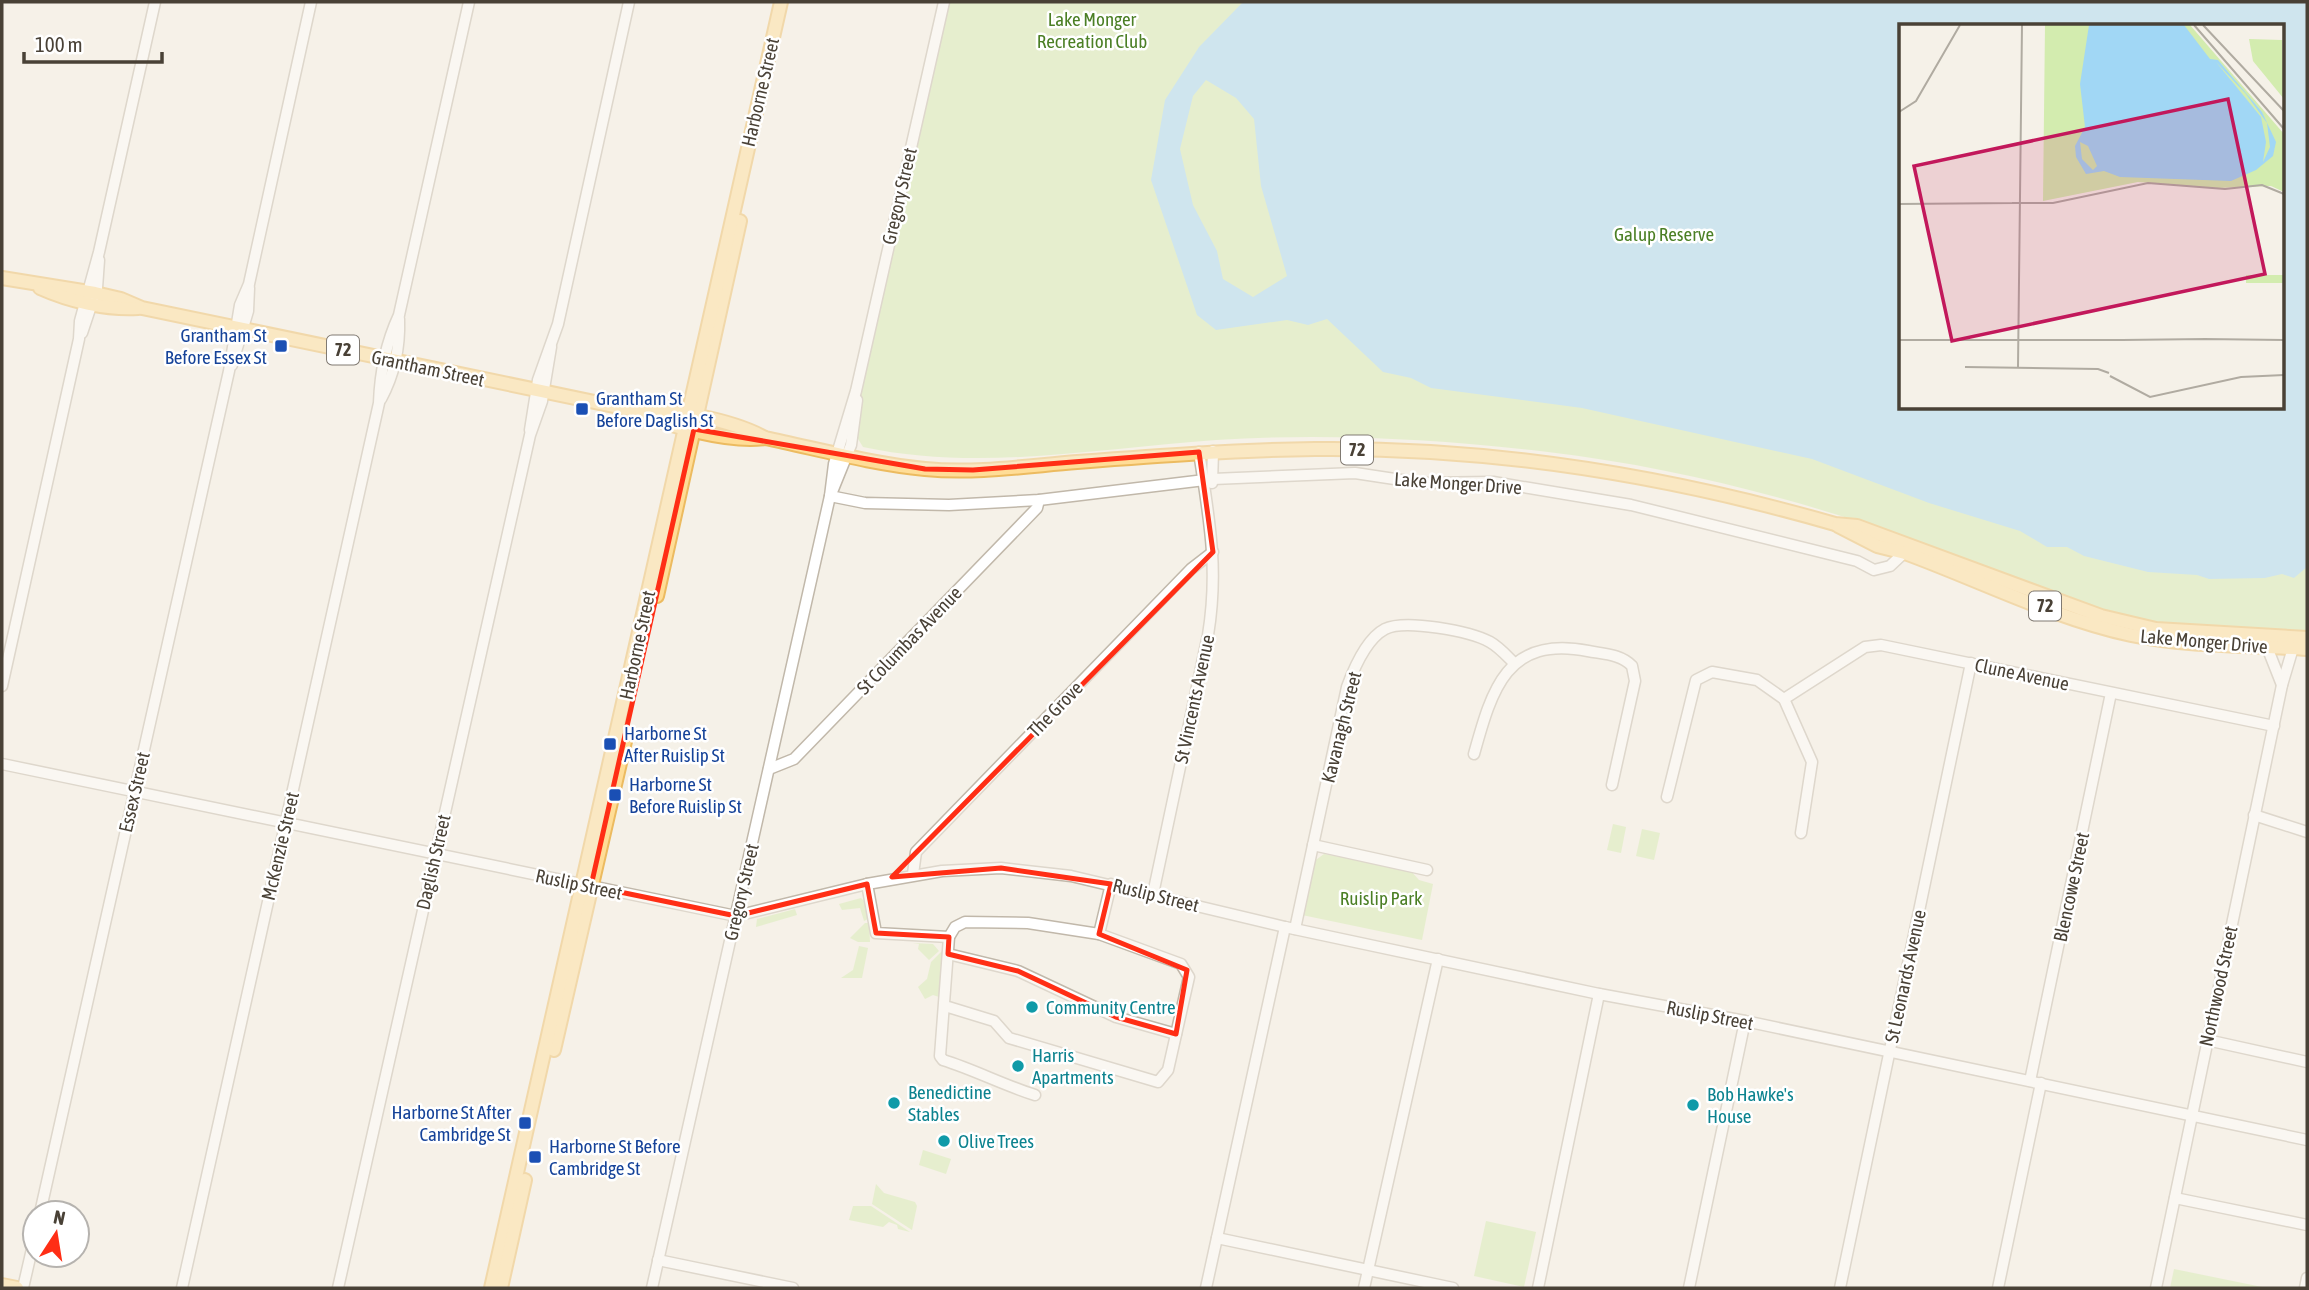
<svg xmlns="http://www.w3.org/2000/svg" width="2309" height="1290" viewBox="0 0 2309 1290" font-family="'Asap Condensed',sans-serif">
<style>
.green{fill:#d3ecaf;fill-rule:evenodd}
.water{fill:#a1d7f5;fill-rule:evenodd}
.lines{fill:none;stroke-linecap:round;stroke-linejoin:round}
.minor-casing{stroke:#c1b8aa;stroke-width:13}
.major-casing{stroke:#ecbb60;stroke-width:16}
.minor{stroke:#fff;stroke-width:10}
.major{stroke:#ffdd97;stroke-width:12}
.marked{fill:none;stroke:#ff2e15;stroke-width:5;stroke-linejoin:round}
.transit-dot{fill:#1a4fb4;stroke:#fff;stroke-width:2.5}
.culture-dot{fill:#0f9aa8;stroke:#fff;stroke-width:2.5}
.labels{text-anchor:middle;stroke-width:5;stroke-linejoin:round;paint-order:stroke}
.shield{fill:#fff;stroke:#807a72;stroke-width:2}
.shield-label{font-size:18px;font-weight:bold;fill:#494136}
.park-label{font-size:19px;fill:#4b7f25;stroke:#fff}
.street-label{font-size:19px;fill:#494136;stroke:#fff}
.transit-label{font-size:19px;fill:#164399;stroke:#fff;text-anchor:start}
.culture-label{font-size:19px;fill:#0d838f;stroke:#fff;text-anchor:start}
.inset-road{fill:none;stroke:#b0aba1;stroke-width:2}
.view{fill:#c2185b;fill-opacity:0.15;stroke:#c2185b;stroke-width:3.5}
.inset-edge{fill:none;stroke:#494136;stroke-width:3.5}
</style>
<rect width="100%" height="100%" fill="#f5f1e8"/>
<g class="green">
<path d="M949,2H2307V633C2258,630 2200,632 2152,623C2073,607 1998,570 1922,543C1802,500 1675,467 1548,452C1438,439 1327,433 1216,440C1098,448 980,472 863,447L855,434L861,392ZM1901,26H2283V408H1901Z"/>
<path d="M1613,824L1626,827L1621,853L1607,850Z"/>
<path d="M1642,829L1660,833L1654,860L1636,856Z"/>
<path d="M1324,854L1410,870L1419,880L1433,884L1422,940L1302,915L1313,862Z"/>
<path d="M861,898L867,904L868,919L864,921L860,908L842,910L839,904Z"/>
<path d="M795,909L797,915L756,927L757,919Z"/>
<path d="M865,923H869L870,942H858L850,938Z"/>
<path d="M913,943L933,944L939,951L929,960L918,949L919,944Z"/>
<path d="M859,946L868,948L862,978H841L853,970Z"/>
<path d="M942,951L939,997L933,995L925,999L918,987L927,979L931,962Z"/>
<path d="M923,1150L951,1159L946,1174L919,1165Z"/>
<path d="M876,1184L884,1193L915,1202L917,1206L912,1230L872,1204Z"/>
<path d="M853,1206H871L910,1232L898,1229L897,1225L889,1222L883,1227L849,1220Z"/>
<path d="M1486,1221L1536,1232L1524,1287L1474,1276Z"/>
<path d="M2174,1269L2267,1288H2170Z"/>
</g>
<path class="water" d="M1243,2H2307V567L2294,578L2282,574L2265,578L2209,579L2197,575L2148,572L2084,556L2067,547H2047L2020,531L1929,503L1812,459L1582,408L1431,388L1411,378L1383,372L1327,319L1308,325L1287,320L1216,330L1197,315L1151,180L1165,100L1199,47ZM2283,26V408H1901V26ZM1206,80L1236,98L1254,119L1261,186L1287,276L1253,297L1223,279L1217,251L1193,205L1180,149L1193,96Z"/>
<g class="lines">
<g class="minor-casing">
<g id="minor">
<path d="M82,333L97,288L99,260"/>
<path d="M232,365L248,311L249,288"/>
<path d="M381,399C394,375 400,346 399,319"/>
<path d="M530,430L538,380L558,324L629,2"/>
<path d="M1212,483L1213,451"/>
<path d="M832,492L851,445L857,400"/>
<path d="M830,496L865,503L949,505L1039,500L1213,479L1355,473L1421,483L1493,482L1631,505L1857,561L1874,570L1890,566L1907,550"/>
<path d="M2267,647L2282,685"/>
<path d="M2,686L79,339L80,321L99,252L155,2"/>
<path d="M1784,699L1865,647L1881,645L2274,726"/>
<path d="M1474,754C1492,689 1507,635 1588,651C1603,654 1621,654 1632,666L1635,681L1612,785"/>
<path d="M2,764L736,916L867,884L942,871L1001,868L1071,876L1285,927L1599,994L1745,1021L2307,1140"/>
<path d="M769,769L794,759L1037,508L1039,500"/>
<path d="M1667,797L1696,680L1712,672L1757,680L1784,699L1812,762L1801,833"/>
<path d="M2254,815L2307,832"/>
<path d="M1313,845L1427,870"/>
<path d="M913,874L916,852L1191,569L1213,552"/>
<path d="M867,884L876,933L949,937"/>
<path d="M1153,894L1208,635C1219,568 1209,518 1199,452"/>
<path d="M1295,929L1347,687C1354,668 1366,639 1385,629C1405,619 1470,631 1490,642C1499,647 1506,655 1514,663"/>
<path d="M1099,934L1111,884"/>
<path d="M948,954L1018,971L1116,1017L1176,1034"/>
<path d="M945,1006L994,1021L1009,1038L1158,1082L1168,1070L1189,977L1181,964L1099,934L1028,923L965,922L955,927L949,937L940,1056L943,1060C975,1070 1003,1085 1035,1095"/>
<path d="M2207,1040L2307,1062"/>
<path d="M2030,1081L2111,693"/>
<path d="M2175,1198L2307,1225"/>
<path d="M40,1213L229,371L240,305L249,284L311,2"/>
<path d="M1217,1238L1453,1288"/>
<path d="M658,1260L793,1288"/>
<path d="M23,1288L35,1236"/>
<path d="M182,1288L379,403C380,373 386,343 399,315L469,2"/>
<path d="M338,1288L530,435L542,401L551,347"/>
<path d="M652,1288L830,496L834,464L856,391L944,2"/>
<path d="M1206,1288L1285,927"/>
<path d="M1364,1288L1438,959"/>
<path d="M1538,1288L1599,994"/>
<path d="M1689,1288L1745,1021"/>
<path d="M1840,1288L1971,663"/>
<path d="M1998,1288L2041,1083"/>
<path d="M2156,1288L2282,685L2293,648"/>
<path d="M2305,1288L2307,1278"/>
</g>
</g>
<g class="major-casing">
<g id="major">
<path d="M2,278L95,293L121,299L142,308L633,410C666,426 729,443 765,438"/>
<path d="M40,288C69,301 106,310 138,308"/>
<path d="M633,410C670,408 733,420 765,438C818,449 872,464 925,469C975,474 1027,466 1077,462C1156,456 1235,450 1315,449C1492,447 1665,475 1835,524L1857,526L2101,616L2156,629L2307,638"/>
<path d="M1838,526L1877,546L1905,553C1979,580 2053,618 2131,635C2189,647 2249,645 2307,649"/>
<path d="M657,596L740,221"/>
<path d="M554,1050L626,737"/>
<path d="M2,1285L17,1288"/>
<path d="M491,1288L781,2"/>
<path d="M501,1288L525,1180"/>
</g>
</g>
<use href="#minor" class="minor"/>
<use href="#major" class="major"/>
</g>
<path d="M0 0H2309V1290H0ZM694,429L925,469L973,470L1199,452L1213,552L892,877L1001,868L1111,884L1099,934L1187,970L1176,1034L1116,1017L1018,971L948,954L949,937L876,933L867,884L736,916L591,886Z" fill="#f5f1e8" fill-opacity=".55" fill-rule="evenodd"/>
<path class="marked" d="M694,429L925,469L973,470L1199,452L1213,552L892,877L1001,868L1111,884L1099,934L1187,970L1176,1034L1116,1017L1018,971L948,954L949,937L876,933L867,884L736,916L591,886Z"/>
<g class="transit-dot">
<rect x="274" y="339" width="14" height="14" rx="3.5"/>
<rect x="575" y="402" width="14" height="14" rx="3.5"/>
<rect x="603" y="737" width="14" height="14" rx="3.5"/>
<rect x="608" y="788" width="14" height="14" rx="3.5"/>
<rect x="518" y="1116" width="14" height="14" rx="3.5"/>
<rect x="528" y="1150" width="14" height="14" rx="3.5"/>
</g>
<g class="culture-dot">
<circle cx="1032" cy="1007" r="7"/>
<circle cx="1018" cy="1066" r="7"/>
<circle cx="894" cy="1103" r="7"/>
<circle cx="1693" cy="1105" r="7"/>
<circle cx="944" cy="1141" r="7"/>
</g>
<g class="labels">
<g class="shield">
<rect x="327" y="335.5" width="32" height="29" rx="5"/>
<rect x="1341" y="435.5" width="32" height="29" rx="5"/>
<rect x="2029" y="591.5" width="32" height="29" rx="5"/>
</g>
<g class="shield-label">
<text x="343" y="356">72</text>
<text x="1357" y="456">72</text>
<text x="2045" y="612">72</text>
</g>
<g class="park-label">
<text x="1092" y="26">Lake Monger<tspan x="1092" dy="22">Recreation Club</tspan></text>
<text x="1664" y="241">Galup Reserve</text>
<text x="1381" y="905">Ruislip Park</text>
</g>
<g class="street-label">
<text transform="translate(760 92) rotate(-77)" y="7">Harborne Street</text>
<text transform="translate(899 196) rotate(-77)" y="7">Gregory Street</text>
<text transform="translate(428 368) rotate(12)" y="7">Grantham Street</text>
<text transform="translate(1458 483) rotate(4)" y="7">Lake Monger Drive</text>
<text transform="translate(909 640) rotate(-46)" y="7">St Columbas Avenue</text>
<text transform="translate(2204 641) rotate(5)" y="7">Lake Monger Drive</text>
<text transform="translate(637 645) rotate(-78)" y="7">Harborne Street</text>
<text transform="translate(2022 674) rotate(12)" y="7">Clune Avenue</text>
<text transform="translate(1194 699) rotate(-78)" y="7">St Vincents Avenue</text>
<text transform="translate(1055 709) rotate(-46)" y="7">The Grove</text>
<text transform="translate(1341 727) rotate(-76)" y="7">Kavanagh Street</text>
<text transform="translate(134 792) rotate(-77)" y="7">Essex Street</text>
<text transform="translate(280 846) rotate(-77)" y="7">McKenzie Street</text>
<text transform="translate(433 862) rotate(-77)" y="7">Daglish Street</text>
<text transform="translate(579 884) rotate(12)" y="7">Ruslip Street</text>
<text transform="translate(2071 887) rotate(-78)" y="7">Blencowe Street</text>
<text transform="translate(741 892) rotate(-77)" y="7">Gregory Street</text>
<text transform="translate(1156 895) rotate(14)" y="7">Ruslip Street</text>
<text transform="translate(1905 976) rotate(-78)" y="7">St Leonards Avenue</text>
<text transform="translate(2218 986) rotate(-78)" y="7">Northwood Street</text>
<text transform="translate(1710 1015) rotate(11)" y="7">Ruslip Street</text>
</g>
<g class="transit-label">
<text x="267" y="342" text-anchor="end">Grantham St<tspan x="267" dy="22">Before Essex St</tspan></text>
<text x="596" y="405">Grantham St<tspan x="596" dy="22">Before Daglish St</tspan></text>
<text x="624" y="740">Harborne St<tspan x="624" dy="22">After Ruislip St</tspan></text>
<text x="629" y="791">Harborne St<tspan x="629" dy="22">Before Ruislip St</tspan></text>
<text x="511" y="1119" text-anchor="end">Harborne St After<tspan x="511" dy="22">Cambridge St</tspan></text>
<text x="549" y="1153">Harborne St Before<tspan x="549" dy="22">Cambridge St</tspan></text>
</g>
<g class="culture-label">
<text x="1046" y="1014">Community Centre</text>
<text x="1032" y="1062">Harris<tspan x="1032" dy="22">Apartments</tspan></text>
<text x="908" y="1099">Benedictine<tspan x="908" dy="22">Stables</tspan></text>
<text x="1707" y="1101">Bob Hawke's<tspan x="1707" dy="22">House</tspan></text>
<text x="958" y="1148">Olive Trees</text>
</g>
</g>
<g transform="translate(1899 24)">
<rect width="385" height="385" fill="#f5f1e8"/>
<path d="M146,1H291L385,110V168L372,162L318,164L239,158L144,177ZM350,15L383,16L385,75L354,37ZM347,251H385V259H347Z" fill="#d3ecaf"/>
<path d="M190,1H285L311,35L319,36L363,88L377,118L374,132L357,146L332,157L221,153L205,147L187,150L177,133L176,122L186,103L181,60ZM317,38L347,70L368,99L371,123L364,138L367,118L362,93ZM181,118L189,122L198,142L194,146L183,135Z" fill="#a1d7f5" fill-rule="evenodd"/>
<path class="inset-road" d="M295,1L385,105M304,1L385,87M0,88L17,77L61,1M113,179H154L249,159L326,165L363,161L385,170M0,180L116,179M305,315L385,316M0,316H226M223,316L307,315M66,343L199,345L210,349M119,343L123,1M211,352L251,373L342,353L385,351"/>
<path class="view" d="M329,75L366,250L53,317L15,142Z"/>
<rect width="385" height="385" class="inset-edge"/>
</g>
<rect width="2309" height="1290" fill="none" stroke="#494136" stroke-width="7"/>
<g transform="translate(56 1234) rotate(12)"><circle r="33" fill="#ffffff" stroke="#b6b3af" stroke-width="2"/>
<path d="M0-5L12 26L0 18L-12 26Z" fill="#ff2e15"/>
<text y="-10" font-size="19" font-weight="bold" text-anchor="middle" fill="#494136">N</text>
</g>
<path d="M24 52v10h138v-10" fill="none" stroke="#494136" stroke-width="3.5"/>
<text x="35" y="52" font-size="21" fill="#494136" stroke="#ffffff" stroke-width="5" paint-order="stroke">100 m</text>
</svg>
